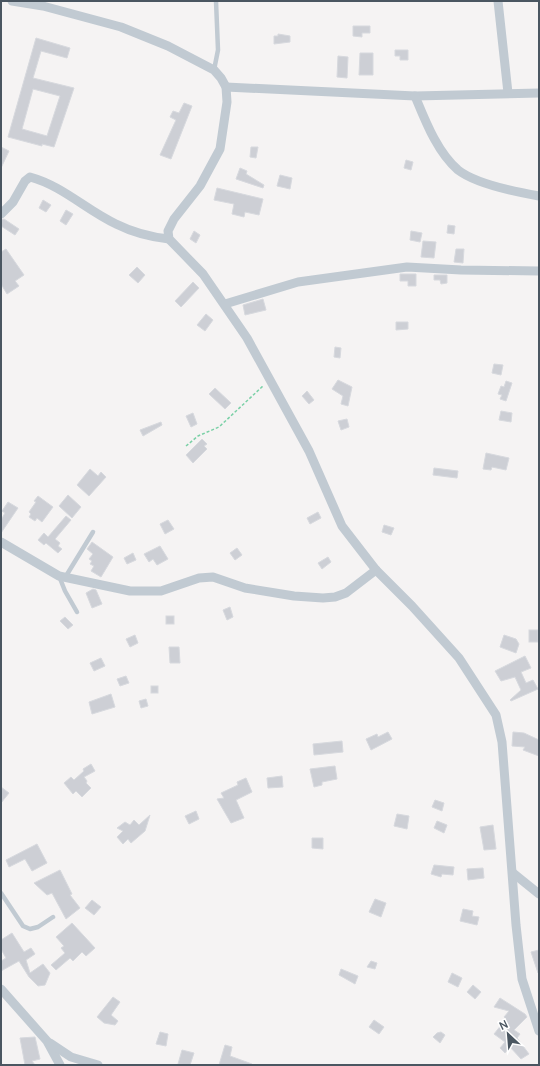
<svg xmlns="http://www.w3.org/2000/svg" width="540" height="1066" viewBox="0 0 540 1066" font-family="Manrope,sans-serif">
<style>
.building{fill:#cdcfd5;stroke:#d7d9de;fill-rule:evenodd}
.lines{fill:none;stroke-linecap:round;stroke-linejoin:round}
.path{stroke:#7ad0a6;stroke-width:1.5;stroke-dasharray:3 2;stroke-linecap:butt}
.service{stroke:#c1cad2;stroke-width:4.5}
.minor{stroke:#c1cad2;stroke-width:9}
</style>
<rect width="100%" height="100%" fill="#f5f3f3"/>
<g class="building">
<path d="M353,26H370V33H362V37L353,36Z"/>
<path d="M278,34L290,36V42L274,44V36H278Z"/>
<path d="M36,38L70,48L67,58L41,51L33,78L74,88L54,147L42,144V146L8,137ZM33,89L60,96L47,136L22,129Z"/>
<path d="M395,50H408V60H400V56H395Z"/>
<path d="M360,53H373V75H359Z"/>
<path d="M338,56L348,57L347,78L337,77Z"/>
<path d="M184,103L192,106L171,159L160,155L176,120L170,117L173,111L179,113Z"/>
<path d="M1,147L9,151L1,168Z"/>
<path d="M251,147H258L256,158L250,157Z"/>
<path d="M406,160L413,162L411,170L404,168Z"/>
<path d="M240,168L247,171L246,174L264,185L263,188L236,179Z"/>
<path d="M280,175L292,178L290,189L277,186Z"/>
<path d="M217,188L263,199L259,215L245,212L244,217L232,214L234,204L214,200Z"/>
<path d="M43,200L51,205L46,212L39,208Z"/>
<path d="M66,210L73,214L66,225L60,221Z"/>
<path d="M4,219L19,229L15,235L1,226V220Z"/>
<path d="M448,225L455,226L454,234L447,233Z"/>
<path d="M194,231L200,235L196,243L190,239Z"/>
<path d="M411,231L422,233L420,242L410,240Z"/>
<path d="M423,241L436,242L434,258L421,257Z"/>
<path d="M6,249L24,275L15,281L19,286L7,294L1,284V252Z"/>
<path d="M456,249H464L463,263L454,262Z"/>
<path d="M137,267L145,275L138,283L129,275Z"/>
<path d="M400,274H416V286H408V281H400Z"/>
<path d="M434,275H447V283L441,284L440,280H434Z"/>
<path d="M193,282L199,288L181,307L175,301Z"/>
<path d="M263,299L266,310L245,315L243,305Z"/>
<path d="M206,314L213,320L205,331L197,325Z"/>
<path d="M396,322H408V329L396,330Z"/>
<path d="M335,347L341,348L340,358L334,357Z"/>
<path d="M494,364L503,365L501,375L492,373Z"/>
<path d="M338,380L352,387L348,406L341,404L343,396L332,389Z"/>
<path d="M506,381L512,383L506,401L500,399L502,395L498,394L501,386L504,387Z"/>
<path d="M215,388L231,403L225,409L209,394Z"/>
<path d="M307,391L314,400L309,404L302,396Z"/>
<path d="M501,411L512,413L511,422L499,420Z"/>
<path d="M193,413L197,424L191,427L186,416Z"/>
<path d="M347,419L349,427L341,430L338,421Z"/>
<path d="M161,422L162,425L143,436L140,430Z"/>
<path d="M202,439L207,444L204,446L207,449L193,463L186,455Z"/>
<path d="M486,453L509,458L506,470L492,467L491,470L483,469Z"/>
<path d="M434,468L458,471L457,478L433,475Z"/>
<path d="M90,469L98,476L101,472L106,477L89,496L77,485Z"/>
<path d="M68,495L81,507L72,518L59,506Z"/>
<path d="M38,496L53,507L42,522L37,518L35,521L29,517L31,514L29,512L36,502L34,501Z"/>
<path d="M8,502L18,508L1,533V520L5,513L2,511Z"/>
<path d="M318,512L321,518L310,524L307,518Z"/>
<path d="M66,516L71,520L55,539L60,543L58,546L62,549L58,553L46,543L44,545L38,540L44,533L48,537Z"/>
<path d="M168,520L174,529L165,534L160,524Z"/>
<path d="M384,525L394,528L391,535L382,532Z"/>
<path d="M92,542L113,557L101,577L91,571L94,566L90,564L92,561L89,559L93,554L87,549Z"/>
<path d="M160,546L168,559L157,565L153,559L149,562L144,554Z"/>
<path d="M237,548L242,555L235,560L230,553Z"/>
<path d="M133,553L136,560L127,564L124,558Z"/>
<path d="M328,557L331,562L322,569L318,563Z"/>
<path d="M93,589L96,590L102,604L92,608L86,593Z"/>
<path d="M230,607L233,617L227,620L223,610Z"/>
<rect x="166" y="616" width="8" height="8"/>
<path d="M65,617L73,625L68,629L60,621Z"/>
<rect x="529" y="630" width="9" height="12"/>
<path d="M135,635L138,643L130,647L126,639Z"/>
<path d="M504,635L516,639L519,644L516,653L500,647Z"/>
<path d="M169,647H179L180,663H170Z"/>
<path d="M525,656L531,668L521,672L526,683L533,680L538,689L511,701L510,700L521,690L515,677L501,681L495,671Z"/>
<path d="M101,658L105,666L94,671L90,663Z"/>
<path d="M126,676L129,683L120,686L117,679Z"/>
<rect x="151" y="686" width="7" height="7"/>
<path d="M111,694L115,707L92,714L89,702Z"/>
<path d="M146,699L148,706L141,708L139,701Z"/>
<path d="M388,732L392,739L371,750L366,739L377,734L378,737Z"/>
<path d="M513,732L524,733L539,740V756L523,750L525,747L512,746Z"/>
<path d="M342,741L343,752L314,755L313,744Z"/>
<path d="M91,764L95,771L84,777L87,781L86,783L91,788L82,797L76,791L73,794L64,783L71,777L74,780L84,771L83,769Z"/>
<path d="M335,766L337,779L322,782V785L314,787L310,769Z"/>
<path d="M282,776L283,787L268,788L267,778Z"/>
<path d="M246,778L252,792L236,800L244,818L231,823L217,799L224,798L221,793L238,785L237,782Z"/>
<path d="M1,787L9,793L1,803Z"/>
<path d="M435,800L444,803L442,811L432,807Z"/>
<path d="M196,811L199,819L189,824L185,816Z"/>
<path d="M397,814L409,816L407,829L394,826Z"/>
<path d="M150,815L145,831L131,843L128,839L123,844L117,837L123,831L117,828L125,822L130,825L134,820L139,825Z"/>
<path d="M437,821L447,825L444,833L434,828Z"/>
<path d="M493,825L496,849L484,850L480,827Z"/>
<path d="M312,838H323V849L312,848Z"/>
<path d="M37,844L47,863L32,871L25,859L9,867L6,860Z"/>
<path d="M434,865L454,867L453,875L442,874L441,877L431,874Z"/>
<path d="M483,868L484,878L468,880L467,869Z"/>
<path d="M60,870L72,894L70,895L80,908L66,919L52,893L47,895L34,883Z"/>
<path d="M375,899L386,903L381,917L369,912Z"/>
<path d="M92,900L101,907L94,915L85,908Z"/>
<path d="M463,909L473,911L472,916L479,917L477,925L460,921Z"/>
<path d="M72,923L95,948L86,956L82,952L73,961L70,958L56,970L51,965L65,953L61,948L64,946L56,937Z"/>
<path d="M12,933L24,952L31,948L35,954L26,960L30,973L43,964L50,973L45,985L38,986L29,977L19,961L1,971V961L6,958L1,949V940Z"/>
<path d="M539,950V973H538L531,952Z"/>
<path d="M371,961L377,963L375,969L367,967Z"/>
<path d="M341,969L358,976L355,984L339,975Z"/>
<path d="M452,973L462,978L458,987L448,982Z"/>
<path d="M473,985L481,992L475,999L467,992Z"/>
<path d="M113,997L120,1002L111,1015L118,1021L115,1025L104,1023L97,1017Z"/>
<path d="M500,998L525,1014L527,1017L514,1030L520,1034L517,1038L529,1054L521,1059L510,1047L505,1053L500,1048L505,1042L494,1034L506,1019L504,1017L509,1011L494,1007Z"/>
<path d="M374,1020L384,1027L379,1034L369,1027Z"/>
<path d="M160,1032L168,1034L166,1046L156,1044Z"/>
<path d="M441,1032L445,1035L440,1043L433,1037L437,1033Z"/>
<path d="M35,1037L40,1059L32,1061L35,1065H25L20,1038Z"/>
<path d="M225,1045L232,1047L230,1056L252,1064V1065H219Z"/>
<path d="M182,1050L194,1053L190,1065L178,1064Z"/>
</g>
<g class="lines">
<path class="path" d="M186,446L198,436L219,427L264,385"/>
<g class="service">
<path d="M214,70L218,50L216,1"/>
<path d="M59,576L65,591L77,612"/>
<path d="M66,576L93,532"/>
<path d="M1,893L23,926L30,929L38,927L53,917"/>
</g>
<g class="minor">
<path d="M12,1L43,6L121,27L168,46L214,70L221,78L226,87L227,102L220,149L200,186L174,219L168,231L169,239L203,274L247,338L309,451L342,526L376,570L412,606L459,658L496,715L502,742L516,925L522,979L539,1031"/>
<path d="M498,1L508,93"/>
<path d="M226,87L415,96L539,93"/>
<path d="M415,96C425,120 437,152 458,170C476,184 516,192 539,196"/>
<path d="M1,214L13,202L25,181L30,177C63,186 86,210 116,224C132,232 150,237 169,239"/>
<path d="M225,304L298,282L407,267L461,270L539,271"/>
<path d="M1,542L59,576L130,591H161L199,578L213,577L245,588L294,596L323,598L335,597L346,593L376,570"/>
<path d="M513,873L539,894"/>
<path d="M1,989L47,1041L60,1065"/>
<path d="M50,1043L71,1057L98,1065"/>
</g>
</g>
<rect width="540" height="1066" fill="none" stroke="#4a5661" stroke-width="4"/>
<g transform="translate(508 1034) rotate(334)" stroke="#ffffff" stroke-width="3" paint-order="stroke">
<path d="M0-3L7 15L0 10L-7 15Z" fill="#4a5661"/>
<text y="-6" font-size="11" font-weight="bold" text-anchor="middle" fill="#4a5661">N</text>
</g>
</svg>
